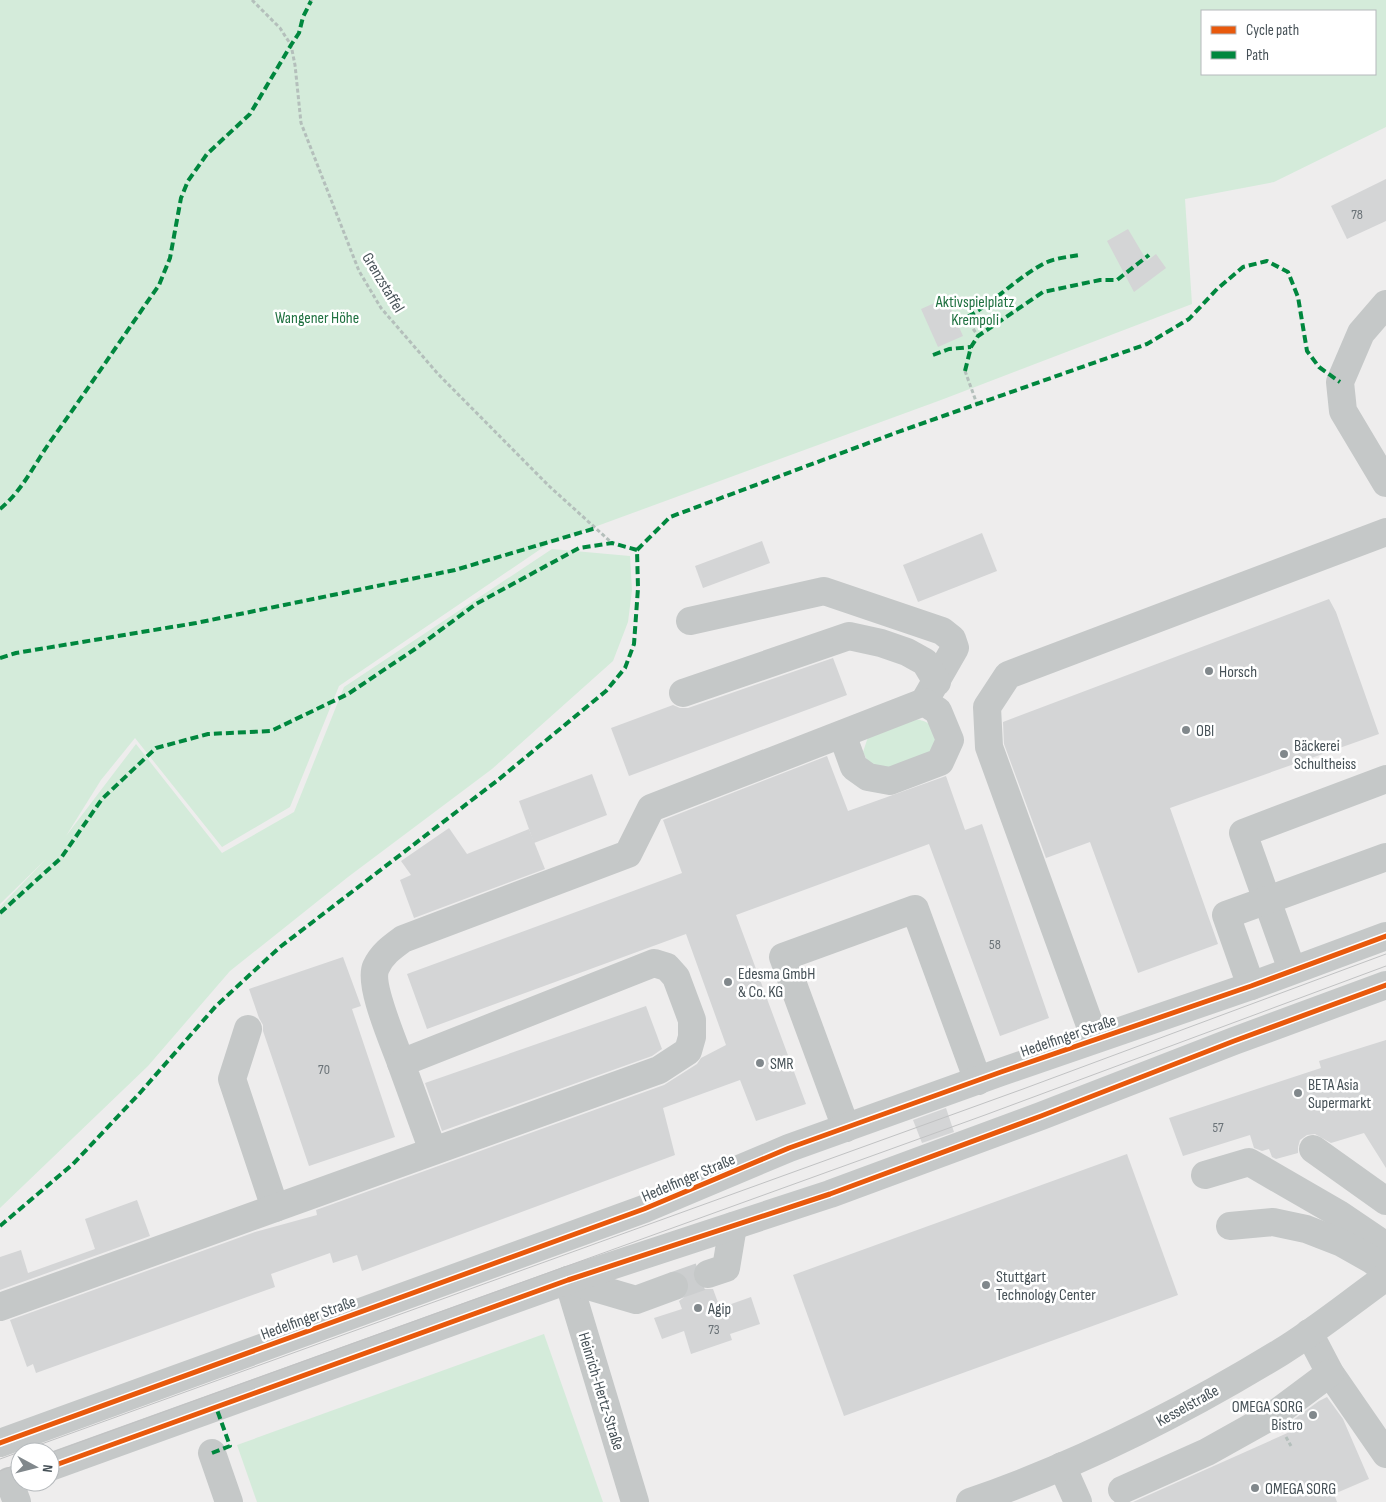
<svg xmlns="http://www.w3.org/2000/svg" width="1386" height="1502" viewBox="0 0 1386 1502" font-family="'Sofia Sans Condensed',sans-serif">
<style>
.green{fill:#d4ebda;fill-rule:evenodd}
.building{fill:#d4d5d6}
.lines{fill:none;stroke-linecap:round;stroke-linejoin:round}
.minor-tunnel{stroke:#cccecf;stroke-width:28;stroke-dasharray:28 14;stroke-linecap:butt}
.path{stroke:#b4bfbb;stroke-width:3;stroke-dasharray:4 2.5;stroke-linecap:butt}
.minor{stroke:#c5c8c8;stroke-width:28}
.tram{stroke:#c1c2c3;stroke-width:1}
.quiet{stroke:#00873e;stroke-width:4;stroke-dasharray:8 4;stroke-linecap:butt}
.cycleway-casing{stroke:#fff;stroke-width:8}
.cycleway{stroke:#e8590c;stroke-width:5}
.poi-dot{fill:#81888c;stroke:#fff;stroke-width:2}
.labels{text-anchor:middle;stroke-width:5;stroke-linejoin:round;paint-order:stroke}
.number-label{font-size:14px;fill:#6b7378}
.street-label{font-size:16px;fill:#465157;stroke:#fff}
.park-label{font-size:16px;fill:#1f7140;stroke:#fff}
.poi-label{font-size:16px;fill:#465157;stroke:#fff;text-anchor:start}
</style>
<rect width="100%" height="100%" fill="#eeeded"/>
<g class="green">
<path d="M0,0H1386V127L1274,182L1185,199L1192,304L941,400L548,544L339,686L290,807L222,847L135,738L101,780L66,836L136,744L222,853L294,812L344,687L552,549L630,556L632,590L628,622L613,661L492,769L348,877L230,971L148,1066L0,1208V907L46,859L0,904ZM1202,11H1375V74H1202Z"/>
<path d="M914,719C930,721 931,725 938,739L932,754L895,769L869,764L863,752L868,737Z"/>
<path d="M544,1334L603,1502H257L237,1445Z"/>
</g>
<g class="building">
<path d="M1386,179V221L1347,239L1331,206Z"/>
<path d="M1128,229L1147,261L1156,254L1166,268L1134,292L1107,241Z"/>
<path d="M946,298L963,336L938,347L921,309Z"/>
<path d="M982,533L997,571L918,602L903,565Z"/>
<path d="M762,541L770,563L703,588L695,566Z"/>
<path d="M1329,599L1336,612L1379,734L1170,808L1218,944L1138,973L1090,842L1046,858L1004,744L1003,722Z"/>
<path d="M833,658L847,695L629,776L611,728L673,705L680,708H688Z"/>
<path d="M827,756L848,811L946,776L965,830L982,824L1049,1018L1000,1036L929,844L736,915L806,1104L756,1121L740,1080L663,1108L675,1155L362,1271L357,1255L333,1263L330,1253L271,1274L275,1287L36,1373L33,1364L27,1367L10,1320L255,1232L317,1215L316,1210L664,1085L697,1064L701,1058L726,1045L686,934L427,1029L407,974L682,873L663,820Z"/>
<path d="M592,774L607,815L534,843L519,801Z"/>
<path d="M449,828L467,854L529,829L545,869L414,918L400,880L411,875L401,861Z"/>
<path d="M343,957L361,1006L352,1009L395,1137L309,1166L263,1031V1025L259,1018L249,989Z"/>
<path d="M646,1006L662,1049L652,1056L442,1131L425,1083Z"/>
<path d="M1386,1040V1168L1364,1133L1331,1143L1315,1134L1307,1135L1300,1140L1298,1147V1153L1276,1159L1272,1157L1269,1149L1262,1151L1254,1148L1250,1135L1183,1156L1169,1118L1321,1068L1319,1061Z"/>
<path d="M946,1108L954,1132L922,1143L913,1120Z"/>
<path d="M1127,1154L1178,1295L844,1416L793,1275Z"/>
<path d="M137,1200L150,1236L0,1290V1257L21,1250L28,1273L95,1249L85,1219Z"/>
<path d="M695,1265L693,1271V1279L697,1285L704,1289H713L720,1308L751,1297L760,1324L730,1334L732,1340L691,1354L684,1331L662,1339L654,1318L682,1309L679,1301L686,1296L689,1289V1281L684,1274L678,1271Z"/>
<path d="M1327,1397L1343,1419L1369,1479L1334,1494L1337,1502H1133L1292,1431L1289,1423L1319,1401Z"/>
</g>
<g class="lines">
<path class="minor-tunnel" d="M674,1286L708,1274"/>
<g class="path">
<path d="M252,0L280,28L291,45L295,65L301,123L359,271L381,308L438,374L549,486L612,543"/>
<path d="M311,1V0"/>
<path d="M966,318L978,336"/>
<path d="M965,371L977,404"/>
<path d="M1286,1437L1291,1446"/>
</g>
<g class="minor">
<path d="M1386,304L1361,333L1340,382L1343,411L1386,483"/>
<path d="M690,621L824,591L942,631L952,639L955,648L924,702"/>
<path d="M683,693L849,636L881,643L907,652L925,662L937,682"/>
<path d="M1292,970L1243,833L1386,779"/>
<path d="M1251,986L1226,915L1386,857"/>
<path d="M248,1029L232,1079L275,1208"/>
<path d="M1095,1039L989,747L987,707L1008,675L1386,532"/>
<path d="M401,1063C394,1043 368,984 376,967C382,954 392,947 403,939L628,854L651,808L924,702L938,711L950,740L940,762L890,781L868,777L854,767L842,734"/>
<path d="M846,1128L783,957L915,909L978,1081"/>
<path d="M1313,1149L1386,1201"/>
<path d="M1205,1175L1249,1162L1339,1214L1386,1246"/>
<path d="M1230,1226L1273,1222L1306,1229L1342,1243L1372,1260L1386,1271"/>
<path d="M708,1274L726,1268L733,1226"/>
<path d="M568,1280L635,1502"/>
<path d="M568,1280L636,1300L674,1286"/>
<path d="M0,1307L659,1070L688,1051L692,1037V1020L676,977L667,967L654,963L401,1063L433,1151"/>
<path d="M1309,1333L1330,1373L1386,1454"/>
<path d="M0,1443L644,1209L789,1148L1001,1072L1251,986L1386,936"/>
<path d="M212,1453L229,1502"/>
<path d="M1062,1466L1078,1502"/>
<path d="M50,1467L568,1280L830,1194L1041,1116L1234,1041L1386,985"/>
<path d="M9,1481L17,1502"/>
<path d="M1122,1490L1207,1452L1275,1414L1330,1373"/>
<path d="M970,1502C1078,1465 1183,1412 1281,1352C1317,1330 1351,1302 1386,1277"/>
</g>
<g class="tram">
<path d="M50,1453L985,1115L1386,966"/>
<path d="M0,1459L1023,1089L1386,954"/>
<path d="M0,1471L20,1463"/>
</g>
<g class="quiet">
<path d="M957,322C989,308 1012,281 1043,264C1054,258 1068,257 1080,255"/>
<path d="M933,355L949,349L971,347"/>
<path d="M965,371L971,347L978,336L1043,292L1100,280H1117L1149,255"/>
<path d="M0,509C22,491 34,465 50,442C87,390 123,337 159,285L170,258L181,198L188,181L207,154L250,114L291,45L299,33L303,17L311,1"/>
<path d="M637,550L670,517L898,432L1147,344L1189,319L1217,289L1243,267L1267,261L1288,272L1298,297L1307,351L1319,367L1340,382"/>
<path d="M0,658L16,653L196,623L455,570L596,528"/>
<path d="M0,913L61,858L102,799L156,748L208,734L271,731L348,694L415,649L476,604L579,548L612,543L637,550"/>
<path d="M0,1226L73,1164L139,1094L216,1006L280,947L498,780L606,691L625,668L634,644L638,588L637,550"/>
<path d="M212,1453L230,1446L216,1407"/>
</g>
<g class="cycleway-casing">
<g id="cycleway">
<path d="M0,1443L644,1209L789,1148L1001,1072L1251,986L1386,936"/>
<path d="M50,1467L568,1280L830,1194L1041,1116L1234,1041L1386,985"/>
</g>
</g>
<use href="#cycleway" class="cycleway"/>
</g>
<g class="poi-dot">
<circle cx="1209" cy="671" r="5"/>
<circle cx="1186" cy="730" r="5"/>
<circle cx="1284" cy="754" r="5"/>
<circle cx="728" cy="982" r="5"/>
<circle cx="760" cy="1063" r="5"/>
<circle cx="1298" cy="1093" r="5"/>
<circle cx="986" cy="1285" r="5"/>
<circle cx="698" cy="1308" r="5"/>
<circle cx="1313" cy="1415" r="5"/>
<circle cx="1255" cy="1488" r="5"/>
</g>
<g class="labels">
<g class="number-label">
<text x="1357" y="219">78</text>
<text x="995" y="949">58</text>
<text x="324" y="1074">70</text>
<text x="1218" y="1132">57</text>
<text x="714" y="1334">73</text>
</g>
<g class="street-label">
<text transform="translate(384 282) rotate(59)" y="6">Grenzstaffel</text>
<text transform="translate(1068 1035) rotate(-19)" y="6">Hedelfinger Straße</text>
<text transform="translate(688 1177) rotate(-23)" y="6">Hedelfinger Straße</text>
<text transform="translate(308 1317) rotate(-20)" y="6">Hedelfinger Straße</text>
<text transform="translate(602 1391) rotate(73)" y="6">Heinrich-Hertz-Straße</text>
<text transform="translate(1187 1405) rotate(-29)" y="6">Kesselstraße</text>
</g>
<g class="park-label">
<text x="975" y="307">Aktivspielplatz<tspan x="975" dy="18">Krempoli</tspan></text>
<text x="317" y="323">Wangener Höhe</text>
</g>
<g class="poi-label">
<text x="1219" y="677">Horsch</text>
<text x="1196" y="736">OBI</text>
<text x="1294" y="751">Bäckerei<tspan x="1294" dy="18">Schultheiss</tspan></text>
<text x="738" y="979">Edesma GmbH<tspan x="738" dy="18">&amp; Co. KG</tspan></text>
<text x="770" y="1069">SMR</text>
<text x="1308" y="1090">BETA Asia<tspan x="1308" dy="18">Supermarkt</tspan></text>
<text x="996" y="1282">Stuttgart<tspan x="996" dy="18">Technology Center</tspan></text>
<text x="708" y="1314">Agip</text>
<text x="1303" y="1412" text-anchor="end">OMEGA SORG<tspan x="1303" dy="18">Bistro</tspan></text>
<text x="1265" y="1494">OMEGA SORG</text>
</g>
</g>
<rect x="1201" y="10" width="175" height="65" fill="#ffffff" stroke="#b5b9bc"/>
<rect x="1211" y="26" width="25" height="8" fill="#e8590c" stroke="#b5b9bc"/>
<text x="1246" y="35" font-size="15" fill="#465157">Cycle path</text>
<rect x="1211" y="51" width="25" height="8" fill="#00873e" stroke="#b5b9bc"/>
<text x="1246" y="60" font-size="15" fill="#465157">Path</text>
<g transform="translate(35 1467) rotate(97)"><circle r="24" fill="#ffffff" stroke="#b5b9bc"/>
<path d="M0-4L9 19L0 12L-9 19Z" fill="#81888c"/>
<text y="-8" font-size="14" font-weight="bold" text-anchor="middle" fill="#465157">N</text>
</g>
</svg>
